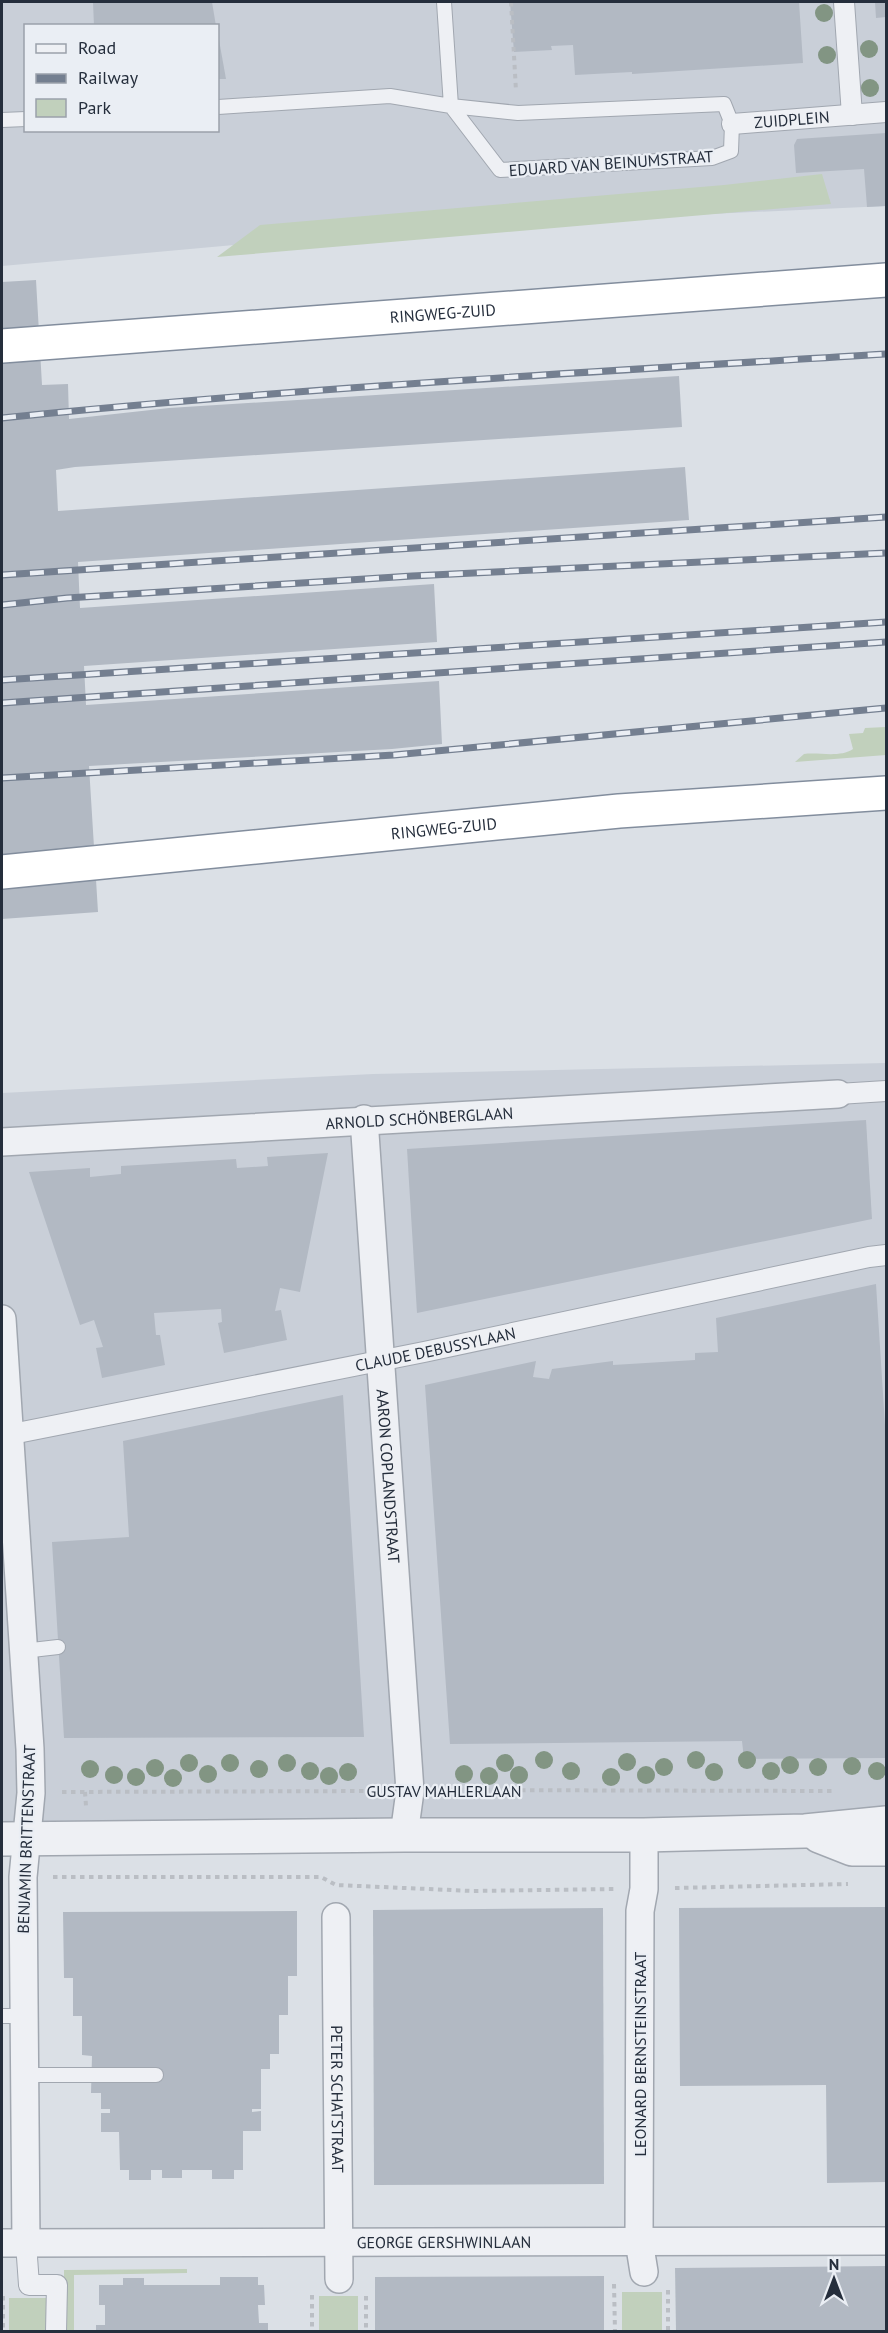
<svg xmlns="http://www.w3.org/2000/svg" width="888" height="2333" viewBox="0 0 888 2333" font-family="'PT Sans',sans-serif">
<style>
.built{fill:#c9cfd8;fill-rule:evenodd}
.green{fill:#c1d0bc}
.building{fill:#b2b9c3}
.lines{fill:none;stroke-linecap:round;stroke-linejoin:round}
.service-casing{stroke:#a1a7b0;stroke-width:16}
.pedestrian-casing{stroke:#a1a7b0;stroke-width:22}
.minor-casing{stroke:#a1a7b0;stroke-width:30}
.tertiary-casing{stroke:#a1a7b0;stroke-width:36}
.motorway-casing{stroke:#828d9d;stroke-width:36}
.path{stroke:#babec4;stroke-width:4;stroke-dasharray:4.5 4.5;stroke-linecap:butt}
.service{stroke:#eef0f4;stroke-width:14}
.pedestrian{stroke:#eef0f4;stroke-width:20}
.minor{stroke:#eef0f4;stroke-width:27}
.tertiary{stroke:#eef0f4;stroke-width:33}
.motorway{stroke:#fff;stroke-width:33}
.rail-casing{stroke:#747f90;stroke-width:7}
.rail{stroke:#eaeef4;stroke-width:4.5;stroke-dasharray:14;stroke-linecap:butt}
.tree{fill:#829583}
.labels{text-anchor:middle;stroke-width:4.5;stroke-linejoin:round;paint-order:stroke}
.street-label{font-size:16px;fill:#252e3c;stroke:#eaeef4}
</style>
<rect width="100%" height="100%" fill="#dbe0e6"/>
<g class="built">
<path d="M2,2H886V206L446,226L2,266ZM26,26H218V130H26Z"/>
<path d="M886,1063V1831L2,1838V1093L373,1074Z"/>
</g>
<g class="green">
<path d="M822,174L831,204L217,257L260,225L724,185Z"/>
<path d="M886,727V755L795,762L804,754C819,752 840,758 853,749L849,734L863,733L865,728Z"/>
<path d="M187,2269V2273L74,2275V2331L64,2332V2270Z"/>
<rect x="622" y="2292" width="40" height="39"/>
<rect x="319" y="2296" width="39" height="35"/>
<rect x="9" y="2298" width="38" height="33"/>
</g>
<g class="building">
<path d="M93,2H212L216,26H94Z"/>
<path d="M510,2H799L803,63L632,74V72L575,75L573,45L551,46L552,50L514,52Z"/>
<path d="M875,2H886V17L876,18Z"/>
<path d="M218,40H219L226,79H218Z"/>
<path d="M886,133V206L867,207L864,169L796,173L794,145L797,139Z"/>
<path d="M36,280L42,385L68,384L69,419L169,408L679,376L682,427L75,467L56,470L58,511L685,467L689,520L78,562L80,608L434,584L437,642L84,666L86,705L439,681L442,744L392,749L89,766L98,912L2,919V282Z"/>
<path d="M866,1120L872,1219L417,1313L407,1149Z"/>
<path d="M328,1153L300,1292L280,1288L275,1311L281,1310L287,1340L224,1353L218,1323L222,1322L221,1309L154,1313L156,1335H160L165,1365L102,1378L96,1348L103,1347L94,1320L80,1325L29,1172L90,1168V1177L121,1174V1166L236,1159L237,1168L268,1166L267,1157Z"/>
<path d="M876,1284L886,1441V1758L744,1759L742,1741L450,1744L425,1385L536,1361L533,1377L549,1379L552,1369L613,1361V1365L695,1360V1353L718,1352L716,1318Z"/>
<path d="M343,1395L364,1737L64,1738L52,1542L129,1537L123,1441Z"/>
<path d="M886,1907V2182L827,2183L826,2085L680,2086L679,1908Z"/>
<path d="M603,1908L604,2184L374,2185L373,1910Z"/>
<path d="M297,1911V1976H288V2015H279V2054H270V2069H261V2109H252V2112L261,2111V2131H243V2170H234V2179H212V2170H182V2178H162V2170H151V2180H129V2170H120L119,2132H101V2113H110V2109H101V2093H91L92,2056L82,2055V2016H73V1978H64L63,1912Z"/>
<path d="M886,2266V2332H676L675,2268Z"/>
<path d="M604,2276V2332H375V2277Z"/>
<path d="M220,2277H258V2285H264L265,2305H258L259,2323H268V2332H96V2325H105V2305H99V2285H123V2278H144V2285H220Z"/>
</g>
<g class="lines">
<g class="service-casing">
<g id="service">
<path d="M218,107L390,96L451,106L518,113L724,104L732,124L731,151L712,158L500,170L451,106L444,2"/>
<path d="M2,120L26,119"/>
<path d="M23,1651L58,1647"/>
<path d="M2,2016H24"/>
<path d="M24,2075H156"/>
</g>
</g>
<g class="pedestrian-casing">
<g id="pedestrian">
<path d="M844,2L852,115"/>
<path id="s1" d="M732,124L886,112"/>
<path d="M838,1094L886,1091"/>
<path id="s2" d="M2,1436L424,1352L869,1257L886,1255"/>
<path d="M26,2243L29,2285H57L56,2332"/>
</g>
</g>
<g class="minor-casing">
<g id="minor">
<path id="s3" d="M364,1119L410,1791L404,1835"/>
<path id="s4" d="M2,1142L838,1094"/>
<path d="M2,1319L30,1749L31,1793L23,1877L26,2243"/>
<path d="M644,1835V1889L640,1911L639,2241L644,2272"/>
<path id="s5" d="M336,1917L339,2279"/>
<path id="s6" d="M2,2243L886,2241"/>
</g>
</g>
<g class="tertiary-casing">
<g id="tertiary">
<path d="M819,1836L852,1849H886"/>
<path d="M2,1839L404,1835H644L805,1831L886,1823"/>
</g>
</g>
<g class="motorway-casing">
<g id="motorway">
<path id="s7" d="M2,346L886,280"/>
<path id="s8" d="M2,872L619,811L886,793"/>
</g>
</g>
<g class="path">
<path d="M511,2L516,91"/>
<path d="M440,1790L835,1791"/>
<path d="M62,1792L379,1791"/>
<path d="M85,1792L86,1806"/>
<path d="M53,1877H321L336,1885L473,1891L614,1889"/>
<path d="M675,1888L848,1884"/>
<path d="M614,2284L615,2332"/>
<path d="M668,2290V2332"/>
<path d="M312,2295V2332"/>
<path d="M3,2296V2332"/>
<path d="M366,2296V2332"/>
</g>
<use href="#service" class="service"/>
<use href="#pedestrian" class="pedestrian"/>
<use href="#minor" class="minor"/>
<use href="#tertiary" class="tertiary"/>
<use href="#motorway" class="motorway"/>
<g class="rail-casing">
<g id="rail">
<path d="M2,418C296,388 591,372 886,354"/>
<path d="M2,575L886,517"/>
<path d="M2,605L67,598L412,576L886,553"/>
<path d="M2,680L886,622"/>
<path d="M2,703L886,642"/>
<path d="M2,778L394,755L886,708"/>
</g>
</g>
<use href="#rail" class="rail"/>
</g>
<g class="tree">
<circle cx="824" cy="13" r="9"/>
<circle cx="869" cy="49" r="9"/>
<circle cx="827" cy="55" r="9"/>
<circle cx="870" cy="88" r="9"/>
<circle cx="544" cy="1760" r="9"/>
<circle cx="696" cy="1760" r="9"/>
<circle cx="747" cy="1760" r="9"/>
<circle cx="627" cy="1762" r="9"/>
<circle cx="189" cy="1763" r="9"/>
<circle cx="230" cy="1763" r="9"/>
<circle cx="287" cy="1763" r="9"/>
<circle cx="505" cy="1763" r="9"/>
<circle cx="790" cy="1765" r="9"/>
<circle cx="852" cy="1766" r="9"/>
<circle cx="664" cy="1767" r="9"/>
<circle cx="818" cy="1767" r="9"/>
<circle cx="155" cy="1768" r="9"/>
<circle cx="90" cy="1769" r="9"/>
<circle cx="259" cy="1769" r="9"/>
<circle cx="310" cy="1771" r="9"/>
<circle cx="571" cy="1771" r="9"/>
<circle cx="771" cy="1771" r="9"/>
<circle cx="877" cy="1771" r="9"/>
<circle cx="348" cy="1772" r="9"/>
<circle cx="714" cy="1772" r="9"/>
<circle cx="208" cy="1774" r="9"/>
<circle cx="464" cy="1774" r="9"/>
<circle cx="114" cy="1775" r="9"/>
<circle cx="519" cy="1775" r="9"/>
<circle cx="646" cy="1775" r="9"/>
<circle cx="329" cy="1776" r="9"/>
<circle cx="489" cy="1776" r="9"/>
<circle cx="136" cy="1777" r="9"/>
<circle cx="611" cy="1777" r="9"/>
<circle cx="173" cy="1778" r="9"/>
</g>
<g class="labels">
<g class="street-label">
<text dy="6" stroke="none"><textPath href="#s1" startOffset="60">ZUIDPLEIN</textPath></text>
<text transform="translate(611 163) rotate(-4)" y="6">EDUARD VAN BEINUMSTRAAT</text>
<text dy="6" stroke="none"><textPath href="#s7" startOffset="442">RINGWEG-ZUID</textPath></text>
<text dy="6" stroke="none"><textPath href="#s8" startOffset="444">RINGWEG-ZUID</textPath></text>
<text dy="6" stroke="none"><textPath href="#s4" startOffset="418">ARNOLD SCHÖNBERGLAAN</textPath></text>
<text dy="6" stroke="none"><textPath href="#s2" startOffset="442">CLAUDE DEBUSSYLAAN</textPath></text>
<text dy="6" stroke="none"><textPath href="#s3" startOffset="358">AARON COPLANDSTRAAT</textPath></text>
<text x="444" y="1797">GUSTAV MAHLERLAAN</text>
<text transform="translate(26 1839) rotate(-88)" y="6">BENJAMIN BRITTENSTRAAT</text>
<text transform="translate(640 2054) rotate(-90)" y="6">LEONARD BERNSTEINSTRAAT</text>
<text dy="6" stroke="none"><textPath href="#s5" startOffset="182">PETER SCHATSTRAAT</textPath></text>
<text dy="6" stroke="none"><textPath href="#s6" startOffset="442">GEORGE GERSHWINLAAN</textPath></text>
</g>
</g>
<rect width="888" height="2333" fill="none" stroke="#252e3c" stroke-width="6"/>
<rect x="24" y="24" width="195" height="108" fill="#eaeef4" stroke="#9ba1aa" stroke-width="1.5"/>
<rect x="36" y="44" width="30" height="9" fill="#eef0f4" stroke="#9ba1aa" stroke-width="1.5"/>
<text x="78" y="54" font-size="18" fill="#252e3c">Road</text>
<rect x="36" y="74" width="30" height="9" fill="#747f90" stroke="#9ba1aa" stroke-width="1.5"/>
<text x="78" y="84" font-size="18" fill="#252e3c">Railway</text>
<rect x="36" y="99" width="30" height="18" fill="#c1d0bc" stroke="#9ba1aa" stroke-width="1.5"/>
<text x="78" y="114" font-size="18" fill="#252e3c">Park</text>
<g transform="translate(834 2279)" stroke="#eaeef4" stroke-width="4.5" paint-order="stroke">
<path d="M0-4.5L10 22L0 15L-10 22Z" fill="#252e3c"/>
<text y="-9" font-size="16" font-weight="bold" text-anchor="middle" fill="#252e3c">N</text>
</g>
</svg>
